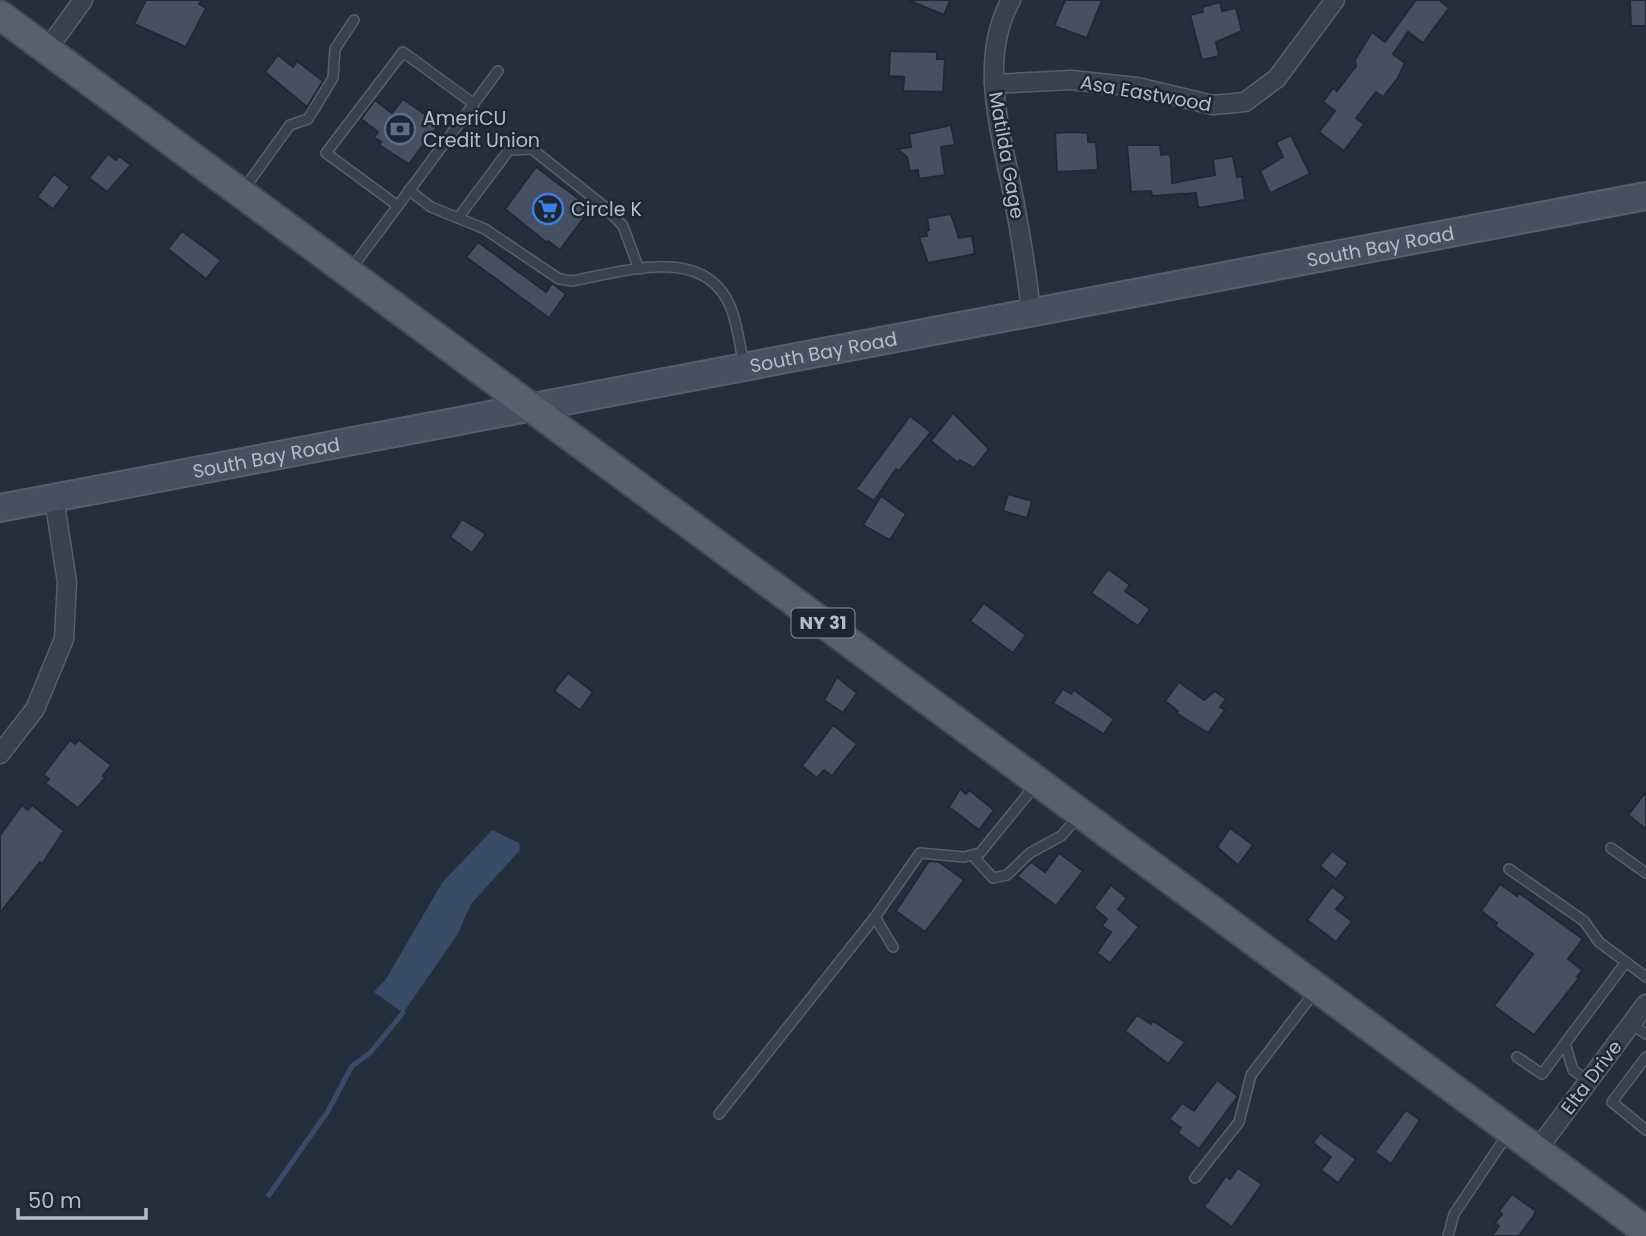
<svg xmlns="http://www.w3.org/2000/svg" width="1646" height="1236" viewBox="0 0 1646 1236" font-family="Poppins,sans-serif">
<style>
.water{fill:#394c67}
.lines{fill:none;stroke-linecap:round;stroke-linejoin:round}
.stream{stroke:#394c67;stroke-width:5}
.building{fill:#455162;stroke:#1f2835;stroke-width:2}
.lane-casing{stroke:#565f6c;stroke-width:12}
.street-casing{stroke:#565f6c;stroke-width:21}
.secondary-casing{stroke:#565f6c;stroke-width:30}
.primary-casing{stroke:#414a57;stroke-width:32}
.lane{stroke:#38414e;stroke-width:9}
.street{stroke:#38414e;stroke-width:18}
.secondary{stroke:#465061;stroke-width:26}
.primary{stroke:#56606e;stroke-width:28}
.labels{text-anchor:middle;stroke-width:5;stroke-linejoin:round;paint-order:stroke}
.shield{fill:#1d2633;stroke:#878f9c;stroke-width:2}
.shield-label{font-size:18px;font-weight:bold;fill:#b4bcc9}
.street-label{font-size:19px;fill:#b4bcc9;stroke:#1d2633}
.poi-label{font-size:19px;fill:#b4bcc9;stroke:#1d2633;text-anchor:start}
</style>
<rect width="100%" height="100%" fill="#242f3e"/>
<path class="water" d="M492,830L519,843L520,850L471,904L457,935L403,1013L374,992L386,979L442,883Z"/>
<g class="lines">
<path class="stream" d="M269,1195L328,1111L352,1066L370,1053L403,1013"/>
</g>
<g class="building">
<path d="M146,0H201L199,4L206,8L186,47L134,24Z"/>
<path d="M908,0H950L944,15Z"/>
<path d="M1065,0H1102L1087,38L1054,26Z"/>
<path d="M1416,0H1439L1449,8L1423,43L1408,32L1393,54L1405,63L1398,78L1383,97L1376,92L1356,118L1364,124L1344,151L1319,132L1335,111L1323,102L1333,88L1337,91L1356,66L1355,60L1372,32L1385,42Z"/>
<path d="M1630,0H1646V26H1631Z"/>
<path d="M1220,2L1222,11L1236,8L1242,31L1216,42L1219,56L1202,60L1190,15L1203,12L1202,7Z"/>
<path d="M890,51L937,52V59H945L943,92L903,91L904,77L889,76Z"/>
<path d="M278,55L293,67L297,61L323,81L307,107L265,72Z"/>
<path d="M403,99L439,124L409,164L379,145L381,142L374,137L378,132L361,119L375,100L392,113Z"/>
<path d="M951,125L955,145L941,147L945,175L919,179L918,170L910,171L907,157L897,149L911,147L909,134Z"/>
<path d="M1071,132L1088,133V142H1096L1098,170L1057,172L1055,133Z"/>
<path d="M1291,135L1310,174L1270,193L1260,171L1283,157L1276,142Z"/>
<path d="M1127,145H1160L1161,155L1169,154L1171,158L1172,183L1215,175L1213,159L1233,156L1237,177L1242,176L1245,200L1198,208L1196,193L1152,196L1151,191L1131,192Z"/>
<path d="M108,154L116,160L119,156L131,165L107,192L89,178Z"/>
<path d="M536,167L591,208L560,250L548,241L547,243L505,209Z"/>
<path d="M54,174L70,187L53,209L37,197Z"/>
<path d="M951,214L959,238L972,236L975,254L928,263L919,237L927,236L926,231L929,230L927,218Z"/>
<path d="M182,231L221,260L206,279L168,249Z"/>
<path d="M478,242L546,292L552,283L566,294L549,318L466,257Z"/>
<path d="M953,413L989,449L974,468L960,460L958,463L931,441Z"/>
<path d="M910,416L931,432L899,471L896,469L874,501L856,489Z"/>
<path d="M1008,494L1032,501L1027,518L1003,511Z"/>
<path d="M881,496L906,514L890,540L863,525Z"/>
<path d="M462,519L486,534L472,553L450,537Z"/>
<path d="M1108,569L1130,585L1125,591L1150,609L1138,626L1091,593Z"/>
<path d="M984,603L1026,635L1013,653L970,621Z"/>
<path d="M568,673L593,692L580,710L554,691Z"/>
<path d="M837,677L857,693L843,713L824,700Z"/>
<path d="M1179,682L1204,700L1215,691L1226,699L1220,707L1225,710L1208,733L1176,713L1178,711L1165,701Z"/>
<path d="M1063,689L1071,694L1074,690L1114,719L1104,734L1053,703Z"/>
<path d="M833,725L857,744L832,776L824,770L817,778L802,766Z"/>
<path d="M70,740L75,744L79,740L111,765L103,776L105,778L78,808L45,783L49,779L43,775Z"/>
<path d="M960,789L966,794L969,790L994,810L979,830L949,807Z"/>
<path d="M1646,792V829L1628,815Z"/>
<path d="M22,805L28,810L32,805L64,831L42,864L40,862L0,913V835Z"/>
<path d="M1230,828L1253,845L1238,865L1217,847Z"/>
<path d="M1332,851L1348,863L1336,879L1320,866Z"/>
<path d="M1059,853L1083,871L1056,906L1017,876L1031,862L1045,872Z"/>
<path d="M929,861L939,862L964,880L925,932L896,911Z"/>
<path d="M1500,884L1517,896L1519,893L1583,939L1568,959L1582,970L1577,977L1579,978L1534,1035L1494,1006L1533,954L1495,926L1497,923L1481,911Z"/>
<path d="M1111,885L1127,898L1118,909L1139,927L1110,963L1097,953L1111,932L1102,926L1107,919L1094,908Z"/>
<path d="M1332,887L1346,897L1336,909L1352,921L1336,942L1307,920Z"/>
<path d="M1137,1015L1151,1024L1153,1021L1185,1042L1168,1064L1125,1031Z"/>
<path d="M1217,1080L1238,1096L1199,1149L1178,1133L1181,1128L1169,1119L1182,1103L1194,1111Z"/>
<path d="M1406,1110L1420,1120L1391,1164L1375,1152Z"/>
<path d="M1320,1133L1356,1159L1338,1183L1321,1170L1331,1157L1313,1143Z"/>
<path d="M1238,1168L1262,1184L1232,1227L1204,1207L1226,1176L1230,1179Z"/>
<path d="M1512,1194L1536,1211L1533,1217L1519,1236H1492L1499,1226L1495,1223L1502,1214L1499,1211Z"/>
</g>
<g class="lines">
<g class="lane-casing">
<g id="lane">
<path d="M244,189L290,125L308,119L333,78L335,49L354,20"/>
<path d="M409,190L431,207L485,229L559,279L572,281C624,272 705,243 731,308C738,326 740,347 744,366"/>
<path d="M398,206L326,153L403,52L474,104"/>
<path d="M458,218L509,150L532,149L605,207L623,226L639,269"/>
<path d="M351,269L498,71"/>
<path d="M1611,848L1646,873"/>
<path d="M972,855L993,878L1007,875L1030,853L1061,836L1080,815"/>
<path d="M1509,869L1584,921L1599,942L1646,977"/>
<path d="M893,947L875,917L920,853L964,857L980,853L1037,783"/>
<path d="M1631,1024L1646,1034"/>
<path d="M1565,1043L1573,1070L1588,1081"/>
<path d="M1517,1057L1542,1074L1626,962"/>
<path d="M1646,1057L1612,1102L1646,1130"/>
<path d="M719,1114L875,917"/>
<path d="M1195,1178L1239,1122L1251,1075L1316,990"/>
<path d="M1448,1236L1454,1214L1507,1135"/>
</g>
</g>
<g class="street-casing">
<g id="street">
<path d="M1011,0C977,61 1002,135 1014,200C1021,237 1027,274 1031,312"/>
<path d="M47,50L83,0"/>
<path d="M994,84L1071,80L1137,87L1213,105L1245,102L1277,78L1335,0"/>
<path d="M0,754L35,709L64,639L67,582L54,498"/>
<path d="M1537,1150L1646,1004"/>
</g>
</g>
<g class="secondary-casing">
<g id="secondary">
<path id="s1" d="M0,508L1646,196"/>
</g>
</g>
<g class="primary-casing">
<path id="primary" d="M0,15L1646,1231"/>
</g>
<use href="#lane" class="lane"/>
<use href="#street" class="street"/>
<use href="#secondary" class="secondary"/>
<use href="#primary" class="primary"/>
</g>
<defs>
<g id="bank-ring" transform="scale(1.575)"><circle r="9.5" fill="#1d2633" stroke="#5c6f8a" stroke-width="1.5"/><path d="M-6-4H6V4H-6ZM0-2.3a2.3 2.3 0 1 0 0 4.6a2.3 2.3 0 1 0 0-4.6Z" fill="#5c6f8a"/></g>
<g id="supermarket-ring" transform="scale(1.575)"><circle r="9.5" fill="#1d2633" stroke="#3f7fe0" stroke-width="1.5"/><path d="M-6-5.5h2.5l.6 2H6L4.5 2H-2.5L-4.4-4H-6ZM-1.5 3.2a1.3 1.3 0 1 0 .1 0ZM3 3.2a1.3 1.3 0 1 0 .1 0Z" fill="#3f7fe0"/></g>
</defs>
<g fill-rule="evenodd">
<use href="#bank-ring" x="400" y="129"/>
<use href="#supermarket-ring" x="548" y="209"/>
</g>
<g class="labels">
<rect class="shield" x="791.5" y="608.5" width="63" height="29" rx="5"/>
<g class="shield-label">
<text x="823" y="629">NY 31</text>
</g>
<g class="street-label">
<text transform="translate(1146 93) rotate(10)" y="7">Asa Eastwood</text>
<text transform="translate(1007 155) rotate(80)" y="7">Matilda Gage</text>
<text dy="7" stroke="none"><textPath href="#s1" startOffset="1405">South Bay Road</textPath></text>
<text dy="7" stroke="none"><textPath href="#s1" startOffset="838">South Bay Road</textPath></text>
<text dy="7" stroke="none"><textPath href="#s1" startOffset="271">South Bay Road</textPath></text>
<text transform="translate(1591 1077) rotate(-53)" y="7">Elta Drive</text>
</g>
<g class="poi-label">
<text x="423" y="125">AmeriCU<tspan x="423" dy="22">Credit Union</tspan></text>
<text x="571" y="216">Circle K</text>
</g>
</g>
<path d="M18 1208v10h128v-10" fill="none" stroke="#b4bcc9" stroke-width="3.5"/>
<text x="28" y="1208" font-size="21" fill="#b4bcc9" stroke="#1d2633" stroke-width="5" paint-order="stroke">50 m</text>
</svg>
